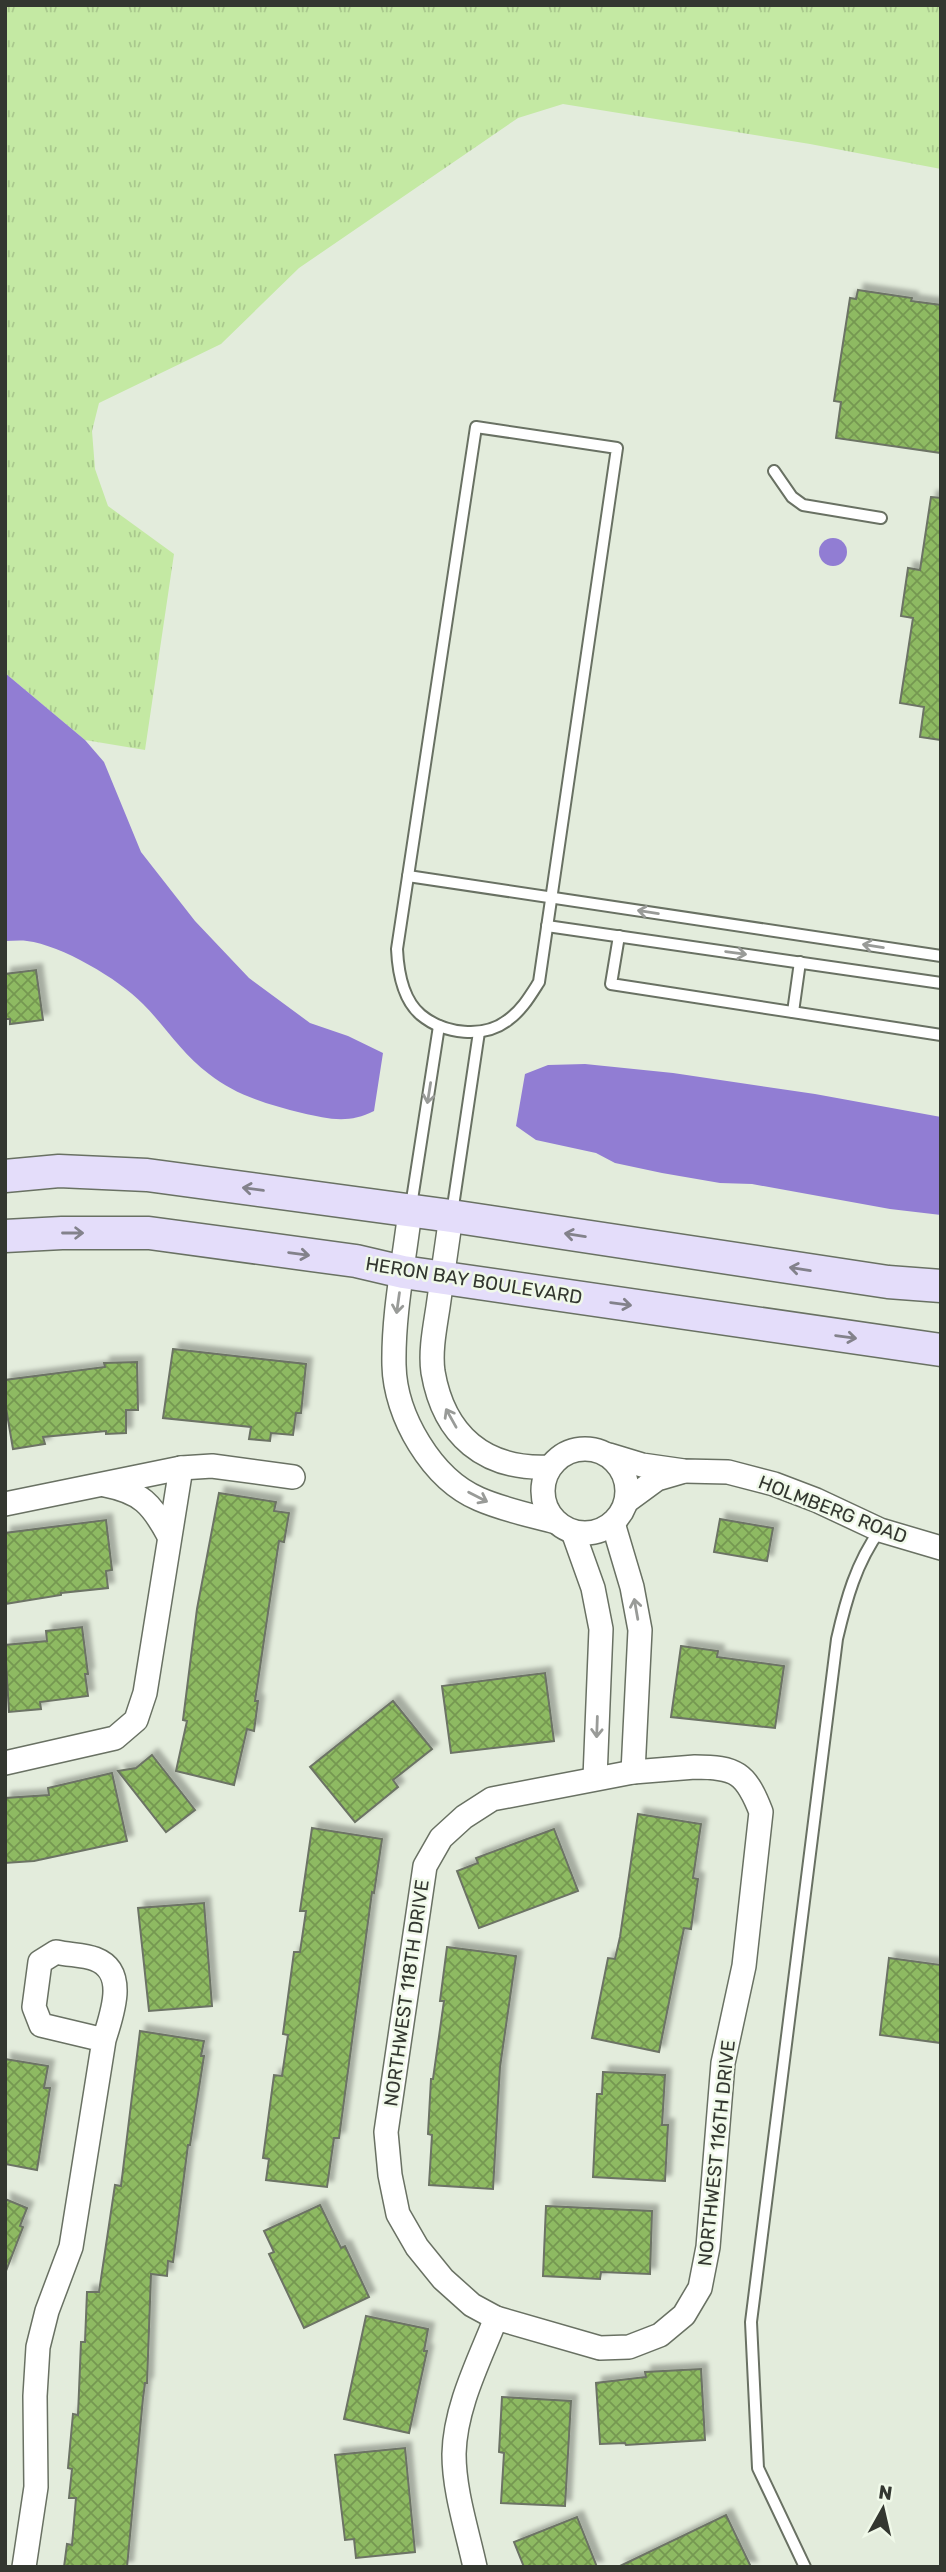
<svg xmlns="http://www.w3.org/2000/svg" width="946" height="2572" viewBox="0 0 946 2572" font-family="Rubik,sans-serif">
<style>
.grass{fill:url(#grass-tufts)}
.water{fill:#917dd3}
.building{fill:url(#building-cross-hatch);stroke:#6c7365;stroke-width:2;filter:url(#shadow)}
.lines{fill:none;stroke-linecap:round;stroke-linejoin:round}
.lane-casing{stroke:#697163;stroke-width:14}
.street-casing{stroke:#697163;stroke-width:26}
.secondary-casing{stroke:#697163;stroke-width:35}
.lane{stroke:#fff;stroke-width:10}
.street{stroke:#fff;stroke-width:23}
.secondary{stroke:#e4ddfa;stroke-width:32}
.oneway{stroke:#999b98}
.oneway2{stroke:#83828b}
.labels{text-anchor:middle;stroke-width:5;stroke-linejoin:round;paint-order:stroke}
.street-label{font-size:19px;fill:#333730;stroke:#f0f9e9}
</style>
<defs>
<pattern id="grass-tufts" width="24" height="20" patternUnits="userSpaceOnUse" patternTransform="scale(1.75)"><rect width="24" height="20" fill="#c4e9a3"/><path d="M3 7l-1-3M5 7V3M7 7l1-3M15 17l-1-3M17 17v-4M19 17l1-3" fill="none" stroke="#a9c88d"/></pattern>
<pattern id="building-cross-hatch" width="8" height="8" patternUnits="userSpaceOnUse" patternTransform="scale(1.75)"><rect width="8" height="8" fill="#8eba62"/><path d="M0 0l8 8M0 8l8-8" fill="none" stroke="#759851"/></pattern>
<filter id="shadow"><feDropShadow dx="6" dy="-6" stdDeviation="2" flood-color="#0004"/></filter>
</defs>
<rect width="100%" height="100%" fill="#e3ecdc"/>
<path class="grass" d="M5,5H941V169L810,144L563,104L518,118L299,268L221,344L99,403L92,431L95,469L108,506L174,554L145,750L85,740L5,673Z"/>
<g class="water">
<circle cx="833" cy="552" r="14"/>
<path d="M5,673L85,740L104,762L141,852L195,921L249,978L310,1023L348,1036L383,1053L374,1111C349,1124 328,1119 302,1113C269,1105 235,1095 209,1074C183,1055 165,1026 143,1004C119,979 61,945 27,941C20,940 12,941 5,941Z"/>
<path d="M585,1064L673,1073L815,1094L941,1117V1215L890,1209L752,1184L720,1183L662,1173L615,1163L596,1153L536,1140L516,1126L525,1074L548,1065Z"/>
</g>
<g class="building">
<path d="M858,290L912,298L911,301L941,305V453L836,438L841,402L834,401L850,298L856,299Z"/>
<path d="M931,497L941,498V740L920,737L924,707L900,703L913,618L901,616L908,568L920,570Z"/>
<path d="M36,970L43,1020L10,1024V1019H5V974Z"/>
<path d="M173,1349L306,1364L301,1413H296L293,1435L271,1433L270,1441L249,1439L251,1427L163,1418Z"/>
<path d="M137,1362L138,1410H126V1433L106,1434V1431L43,1437L45,1444L13,1449L5,1402V1380L105,1367L104,1363Z"/>
<path d="M219,1493L276,1502L274,1511L289,1513L284,1542L279,1541L269,1606L255,1701H258L254,1731L247,1729L234,1785L176,1771L187,1721L183,1720L197,1609Z"/>
<path d="M720,1519L773,1528L767,1561L714,1552Z"/>
<path d="M106,1520L112,1570L106,1571L108,1588L61,1593V1595L5,1604V1533Z"/>
<path d="M82,1627L88,1674H85L88,1696L40,1702L41,1709L9,1712L5,1645L47,1641L46,1631Z"/>
<path d="M681,1646L718,1651L717,1657L784,1666L775,1728L671,1717Z"/>
<path d="M545,1673L554,1741L451,1753L442,1686Z"/>
<path d="M393,1701L432,1749L393,1780L398,1787L355,1822L310,1767Z"/>
<path d="M152,1755L195,1810L166,1832L118,1771L136,1768Z"/>
<path d="M112,1773L127,1841L34,1861L5,1863V1798L49,1795L48,1788Z"/>
<path d="M638,1814L701,1824L693,1878L698,1879L691,1929L684,1928L659,2052L592,2038L608,1958L615,1959L620,1937Z"/>
<path d="M312,1828L382,1839L374,1893L372,1892L339,2138H334L327,2187L266,2180L269,2159L263,2158L274,2075L282,2076L288,2035L283,2034L294,1952H300L306,1911H300Z"/>
<path d="M554,1829L578,1891L479,1928L457,1871L478,1863L476,1858Z"/>
<path d="M204,1903L212,2006L149,2011L138,1908Z"/>
<path d="M447,1947L516,1956L500,2067L493,2189L429,2185L432,2135L428,2134L431,2079H433L444,2001H440Z"/>
<path d="M889,1958L941,1965V2043L880,2035Z"/>
<path d="M140,2031L204,2041L201,2056H204L190,2145H188L173,2262L168,2261L167,2276L151,2274L147,2383H145L143,2398L127,2567H64L67,2544L72,2545L76,2498H69L72,2469L68,2468L73,2414L78,2415L81,2342H85L87,2292H99L115,2185L121,2186Z"/>
<path d="M5,2059L48,2066L44,2088H50L37,2170L5,2164Z"/>
<path d="M603,2072L665,2075L662,2125H668L665,2181L593,2177L597,2094H602Z"/>
<path d="M5,2199L27,2208L20,2226L23,2227L6,2271Z"/>
<path d="M320,2205L341,2248L345,2246L369,2297L304,2328L269,2254L274,2252L264,2231Z"/>
<path d="M546,2206L652,2211L650,2274L601,2272L600,2279L543,2276Z"/>
<path d="M366,2316L428,2329L424,2351H427L409,2433L344,2419Z"/>
<path d="M701,2369L705,2440L626,2445L625,2443L600,2444L596,2383L646,2377L645,2372Z"/>
<path d="M502,2397L571,2401L565,2506L501,2503L504,2453L499,2452Z"/>
<path d="M405,2448L415,2552L356,2558L354,2539L345,2540L335,2455Z"/>
<path d="M726,2515L751,2567H618Z"/>
<path d="M577,2517L597,2567H524L514,2542Z"/>
</g>
<g class="lines">
<g class="lane-casing">
<g id="lane">
<path d="M476,427L617,448L539,982C530,996 522,1010 508,1020C484,1039 444,1034 421,1015C403,1000 398,971 397,949Z"/>
<path d="M774,471L792,497L803,505L881,518"/>
<path d="M408,876L941,956"/>
<path d="M547,926L941,983"/>
<path d="M619,936L611,984L941,1035"/>
<path d="M793,1012L800,962"/>
<path d="M411,1206L439,1026"/>
<path d="M452,1213L479,1032"/>
<path d="M805,2567L758,2468L751,2322L837,1639C846,1600 856,1563 880,1530"/>
</g>
</g>
<g class="street-casing">
<g id="street">
<path d="M410,1211C404,1262 393,1314 394,1365C395,1416 432,1479 479,1499C504,1510 530,1515 556,1522"/>
<path d="M451,1216C447,1246 442,1277 438,1307C435,1327 430,1351 433,1372C444,1436 485,1470 549,1467"/>
<circle cx="585" cy="1491" r="42"/>
<path d="M609,1455L642,1465L684,1471L728,1472L774,1484L816,1500L880,1530L941,1548"/>
<path d="M105,1485C141,1492 152,1504 169,1536"/>
<path d="M627,1501L657,1479L681,1472"/>
<path d="M5,1504L181,1468L212,1466L293,1477"/>
<path d="M613,1523L632,1587L640,1630L633,1772"/>
<path d="M573,1532L593,1588L601,1629L595,1778"/>
<path d="M5,1763L115,1738L136,1720L145,1693L181,1468"/>
<path d="M695,1767C736,1767 746,1773 761,1812L744,1966L723,2063L708,2247L700,2288L684,2315L660,2335L629,2347L600,2348L496,2318L472,2305L443,2279L417,2247L398,2214L390,2175L386,2132L425,1866L441,1838L464,1817L492,1799L633,1772Z"/>
<path d="M24,2567L36,2487L35,2396L38,2347L47,2311L71,2247L104,2040C111,2016 129,1972 95,1959C84,1955 69,1955 56,1952L40,1962L34,2007L41,2025L104,2040"/>
<path d="M475,2567C467,2530 454,2491 454,2454C455,2407 479,2361 496,2318"/>
</g>
</g>
<g class="secondary-casing">
<g id="secondary">
<path d="M5,1176L59,1171L147,1175L451,1216L888,1282L941,1286"/>
<path d="M5,1236L62,1233H149L356,1261L403,1272L941,1350"/>
</g>
</g>
<use href="#lane" class="lane"/>
<use href="#street" class="street"/>
<use href="#secondary" class="secondary"/>
</g>
<defs><path id="oneway-shaft" d="M-6 0H5M1.5-3L5.5 0L1.5 3" fill="none" stroke-width="1.6" stroke-linecap="round" stroke-linejoin="round" transform="scale(1.75)"/></defs>
<g class="oneway">
<use href="#oneway-shaft" transform="translate(648 912) rotate(-171)"/>
<use href="#oneway-shaft" transform="translate(873 946) rotate(-171)"/>
<use href="#oneway-shaft" transform="translate(736 953) rotate(8)"/>
<use href="#oneway-shaft" transform="translate(429 1093) rotate(99)"/>
<use href="#oneway-shaft" transform="translate(398 1303) rotate(98)"/>
<use href="#oneway-shaft" transform="translate(451 1418) rotate(-119)"/>
<use href="#oneway-shaft" transform="translate(478 1497) rotate(27)"/>
<use href="#oneway-shaft" transform="translate(636 1609) rotate(-100)"/>
<use href="#oneway-shaft" transform="translate(597 1727) rotate(92)"/>
</g>
<g class="oneway2">
<use href="#oneway-shaft" transform="translate(253 1189) rotate(-172)"/>
<use href="#oneway-shaft" transform="translate(73 1233)"/>
<use href="#oneway-shaft" transform="translate(575 1235) rotate(-171)"/>
<use href="#oneway-shaft" transform="translate(299 1254) rotate(8)"/>
<use href="#oneway-shaft" transform="translate(800 1269) rotate(-171)"/>
<use href="#oneway-shaft" transform="translate(621 1304) rotate(8)"/>
<use href="#oneway-shaft" transform="translate(846 1337) rotate(8)"/>
</g>
<g class="labels">
<g class="street-label">
<text transform="translate(474 1280) rotate(9)" y="7">HERON BAY BOULEVARD</text>
<text transform="translate(833 1509) rotate(21)" y="7">HOLMBERG ROAD</text>
<text transform="translate(406 1993) rotate(-82)" y="7">NORTHWEST 118TH DRIVE</text>
<text transform="translate(716 2153) rotate(-84)" y="7">NORTHWEST 116TH DRIVE</text>
</g>
</g>
<rect width="946" height="2572" fill="none" stroke="#333730" stroke-width="14"/>
<g transform="translate(883 2509) rotate(8)" stroke="#f0f9e9" stroke-width="5" paint-order="stroke">
<path d="M0-5L12 26L0 18L-12 26Z" fill="#333730"/>
<text y="-10" font-size="19" font-weight="bold" text-anchor="middle" fill="#333730">N</text>
</g>
</svg>
